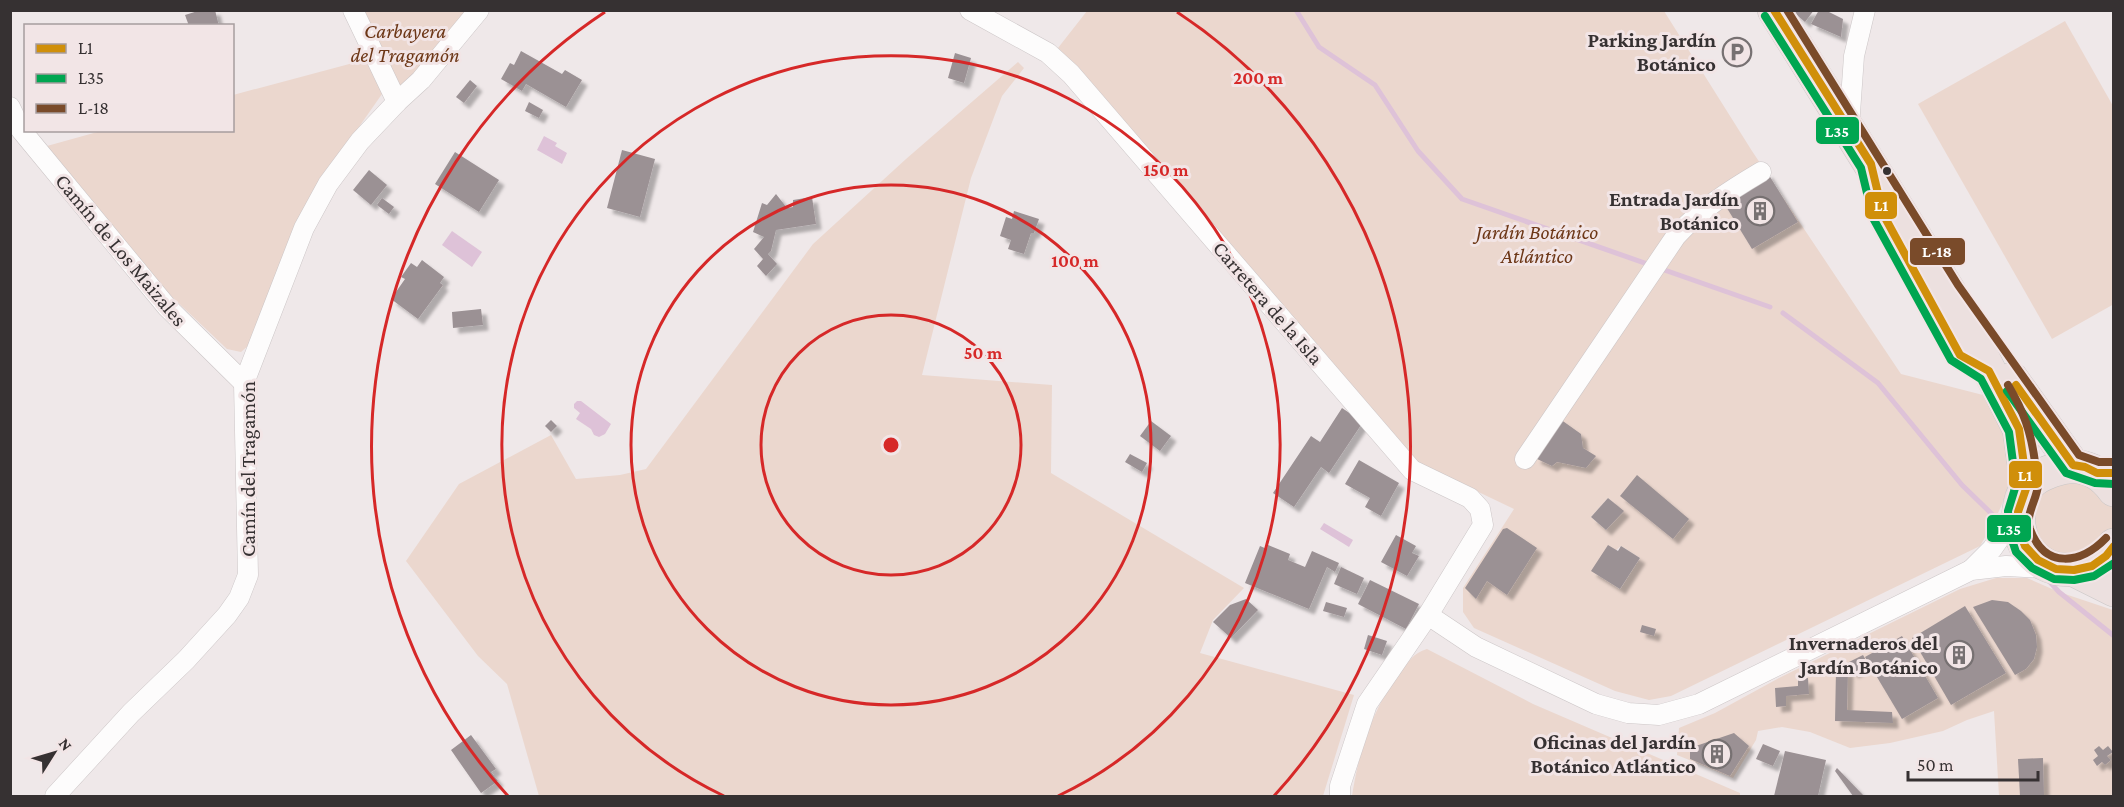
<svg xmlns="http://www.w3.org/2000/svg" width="2124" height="807" viewBox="0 0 2124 807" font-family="'Crimson Pro',serif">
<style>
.green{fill:#ebd7ce;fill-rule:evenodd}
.water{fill:#dec2d8}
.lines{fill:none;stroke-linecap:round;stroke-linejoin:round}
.stream{stroke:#dec2d8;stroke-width:5}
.building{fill:#9b9194;filter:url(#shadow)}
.street-casing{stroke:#ccc6c7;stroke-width:21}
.highway-casing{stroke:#c9c6c6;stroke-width:34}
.street{stroke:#fdfcfc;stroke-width:20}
.highway{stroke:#ece0df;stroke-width:33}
.bus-1-casing{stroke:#f2e5e6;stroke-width:12}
.bus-2-casing{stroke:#f2e5e6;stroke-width:12}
.bus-3-casing{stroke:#f2e5e6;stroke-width:12}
.bus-1{stroke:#d08f0a;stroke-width:8}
.bus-2{stroke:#00a651;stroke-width:8}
.bus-3{stroke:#7a4b2a;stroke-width:8}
.ring{fill:none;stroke:#d62828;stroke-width:3}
.bus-dot{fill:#363132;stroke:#f2e5e6;stroke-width:2}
.labels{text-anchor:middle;stroke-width:6;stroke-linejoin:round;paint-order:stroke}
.park-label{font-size:21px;font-style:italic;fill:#6d3717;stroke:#f2e5e6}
.poi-label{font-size:21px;font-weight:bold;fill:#363132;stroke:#f2e5e6;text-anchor:end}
.street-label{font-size:21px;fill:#363132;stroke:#f2e5e6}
.centre{fill:#d62828;stroke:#f2e5e6;stroke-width:3}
.ring-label{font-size:18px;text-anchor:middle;font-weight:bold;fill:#d62828;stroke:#f2e5e6;stroke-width:6;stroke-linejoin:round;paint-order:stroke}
.line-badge{stroke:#f2e5e6;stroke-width:2}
.badge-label{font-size:16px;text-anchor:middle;font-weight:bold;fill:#fff}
</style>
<defs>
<filter id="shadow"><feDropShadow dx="5.5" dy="5.5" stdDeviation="1.5" flood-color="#0004"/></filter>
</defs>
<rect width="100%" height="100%" fill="#efe8e9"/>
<g class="green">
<path d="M353,11H479L397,102Z"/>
<path d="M1087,11H1664L1752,151L1901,374L1983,395C2022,458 2017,484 1980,546L1671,696L1649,700L1615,691L1474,628L1463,612V588L1514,509L1418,463L1058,48ZM1608,498L1623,511L1606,530L1591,517ZM1621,546L1640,558L1620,589L1592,571Z"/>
<path d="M2065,21L2113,106L2114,304L2052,339L1918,104Z"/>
<path d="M368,59L382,88V94L354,134L249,345L241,352L227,349L169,294L47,146L101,131L232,130L233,95Z"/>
<path d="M1018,62L1024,68L1002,96L971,178L922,375L1052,385L1051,473L1244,588L1213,620L1200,653L1354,695L1323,796H539L507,684L478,656L406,561L459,484L551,435L576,479L620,475L646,469L813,244L906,159Z"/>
<path d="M2050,470L2113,490V545L2038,560L2023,496Z"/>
<path d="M1996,578H2027L2059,592L2113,610V796H1999L1994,711L1967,720L1943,731L1890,743L1850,748L1810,732L1782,727L1758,731L1756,740L1733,778L1677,755L1679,728L1715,713L1779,678L1960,589Z"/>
<path d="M1427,649L1533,704L1740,793V796H1352C1359,751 1372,709 1400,673C1408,662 1413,653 1427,649Z"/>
</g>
<g class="water">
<path d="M544,136L557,143L555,146L567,153L562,164L537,150Z"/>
<path d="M452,231L482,252L472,267L442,245Z"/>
<path d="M577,401H581L611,424L605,434L599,437L594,435L591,429L576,419L580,413L574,408V404Z"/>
<path d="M1324,523L1353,540L1349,547L1320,529Z"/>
</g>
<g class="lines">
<g class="stream">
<path d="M1296,10L1319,47L1375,85L1418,151L1462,199L1770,307"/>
<path d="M1783,313L1878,383L1962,485L1997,519"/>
<path d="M2049,581L2059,592L2114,636"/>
</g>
</g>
<g class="building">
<path d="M201,10H215L219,26H189L185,15Z"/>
<path d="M1791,10H1814L1805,22Z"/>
<path d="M1819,10H1825L1843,19L1841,37L1811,24Z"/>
<path d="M521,51L562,74L565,70L582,80L566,107L526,84L522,91L501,79L510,63L514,65Z"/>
<path d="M955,53L971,58L964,83L948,78Z"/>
<path d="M470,80L477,86L464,103L456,97Z"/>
<path d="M529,102L543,110L539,118L525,111Z"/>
<path d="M622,150L655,159L640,217L607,208Z"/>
<path d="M455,152L499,180L479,212L435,184Z"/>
<path d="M369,170L387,185L371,205L353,190Z"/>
<path d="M1767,172L1798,222L1752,249L1722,200Z"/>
<path d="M776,194L787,208L793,207V200L812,197L816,224L776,230L771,251L768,254L777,264L766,276L757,266L763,259L754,249L764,237L753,232L762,203L767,205Z"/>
<path d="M382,198L394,207L389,214L377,205Z"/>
<path d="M1014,211L1039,219L1034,233H1031L1024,254L1008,249L1011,240L1000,236L1006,217L1012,219Z"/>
<path d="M422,260L444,277L440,283L443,285L418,319L391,299L405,279L401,277L411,263L417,267Z"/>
<path d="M481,309L483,325L453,328L452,312Z"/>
<path d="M1342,408L1363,422L1329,473L1321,467L1294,507L1273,493L1311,436L1320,442Z"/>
<path d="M1560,419L1581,434L1583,448L1596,456L1586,468L1557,462L1552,466L1535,458Z"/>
<path d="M551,420L557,426L551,432L545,426Z"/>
<path d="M1151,421L1171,436L1160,451L1140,436Z"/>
<path d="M1130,454L1147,463L1142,472L1125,462Z"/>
<path d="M1359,460L1399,483L1381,516L1365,507L1370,498L1345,484Z"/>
<path d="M1637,475L1689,519L1673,539L1620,496Z"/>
<path d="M1608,498L1624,511L1606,530L1591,517Z"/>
<path d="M1507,528L1537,548L1507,595L1487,581L1476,599L1465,588L1503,529Z"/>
<path d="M1396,535L1416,546L1412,553L1419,556L1407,576L1381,562Z"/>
<path d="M1268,545L1290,554L1288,560L1305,567L1312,551L1339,563L1335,572L1327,567L1309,609L1245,583L1260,546L1267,549Z"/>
<path d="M1608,545L1618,551L1621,546L1640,558L1620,589L1591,571Z"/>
<path d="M1341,567L1364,578L1357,594L1334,584Z"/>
<path d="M1370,580L1419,604L1406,629L1358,604Z"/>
<path d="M1246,599L1258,610L1231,638L1213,622L1230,605Z"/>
<path d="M1992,600L2008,602L2021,611L2030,620L2036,635L2037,647L2034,659L2026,669L2015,675L1973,607Z"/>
<path d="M1326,602L1347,608L1344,617L1323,611Z"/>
<path d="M1965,606L2006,673L1951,705L1912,638Z"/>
<path d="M1642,625L1656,629L1654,636L1640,632Z"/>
<path d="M1368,635L1387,641L1382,655L1364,649Z"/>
<path d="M1902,636L1938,698L1902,719L1865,657Z"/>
<path d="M1863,655L1868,664L1853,673L1847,663Z"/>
<path d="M1836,670H1848L1847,710L1892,712L1893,723L1835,721Z"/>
<path d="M1808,678L1809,694L1786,696V706L1776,707L1775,688L1798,686V679Z"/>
<path d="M1734,733L1749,746L1730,776L1690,759V748Z"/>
<path d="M471,735L496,769L491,772L498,781L481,793L451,750Z"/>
<path d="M1763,744L1780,751L1773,766L1756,759Z"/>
<path d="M2099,746L2103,750L2108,746L2113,752L2107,756L2111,760L2105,765L2102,762L2097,766L2093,760L2098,756L2094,750Z"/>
<path d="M1785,751L1826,760L1818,796H1774Z"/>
<path d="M2043,758L2044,796H2020L2018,759Z"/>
<path d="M1837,768L1864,796H1853L1835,771Z"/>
</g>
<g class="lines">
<g class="street-casing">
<g id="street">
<path d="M353,10L397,102"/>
<path d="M970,10L1048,53L1071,74L1412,470L1470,498L1480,509L1483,525L1428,615L1367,704L1340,786V796"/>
<path d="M10,107L21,130L167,307L244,383"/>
<path d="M1849,127L1854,56L1865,10"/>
<path d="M1525,459L1676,236C1701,209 1729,191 1761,172"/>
<path d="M1971,570L1992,549L2018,512"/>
<path d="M1428,615L1476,647L1596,704L1628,713L1659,715L1699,704L1971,570L2006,566L2047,568"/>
<path d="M55,796L131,713L186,660L227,615L239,598L248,575L244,383L304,228L328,184L360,141L397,102L421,80L479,10"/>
</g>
</g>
<g class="highway-casing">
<g id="highway">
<path d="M1774,10L1949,291L2019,429L2027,486"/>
<path d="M2012,379L2073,465"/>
<path d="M2114,490C2101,472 2084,463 2062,468C2051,470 2034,477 2027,487C2016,503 2016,528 2025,545C2046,580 2092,576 2114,545"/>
<path d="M2074,570L2114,590"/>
</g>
</g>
<use href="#street" class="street"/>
<use href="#highway" class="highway"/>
<g class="bus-1-casing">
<g id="bus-1">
<path d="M1774,10L1871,164L1883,214L1960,355L1989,371L2019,429L2027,486L2018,512L2019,530L2025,546L2038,560L2056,569L2074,570L2092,566L2106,556L2114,546"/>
<path d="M2016,385L2073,465L2085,467L2097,473H2114"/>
</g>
</g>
<g class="bus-2-casing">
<g id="bus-2">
<path d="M1765,16L1861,168L1873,218L1951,360L1981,379L2009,432L2016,485L2008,511L2009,531L2016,552L2032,568L2054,579L2074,580L2094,576L2114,563"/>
<path d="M2007,391L2066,473L2095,483L2114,484"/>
</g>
</g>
<g class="bus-3-casing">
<g id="bus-3">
<path d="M1787,10L1958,285L2079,455L2099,462H2114"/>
<path d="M2008,385C2024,412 2031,432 2035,462C2036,470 2038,477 2038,485C2037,500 2025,514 2030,529C2045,570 2081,564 2106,538"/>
</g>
</g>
<use href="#bus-1" class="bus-1"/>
<use href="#bus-2" class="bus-2"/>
<use href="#bus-3" class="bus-3"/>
</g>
<g class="ring">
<circle cx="891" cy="445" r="130"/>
<circle cx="891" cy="445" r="260"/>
<path d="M724 796A389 389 0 1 1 1058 796"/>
<path d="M508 796A519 519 0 0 1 605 12M1177 12A519 519 0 0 1 1274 796"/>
</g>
<defs>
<g id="parking-ring" transform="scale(1.5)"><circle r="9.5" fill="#f2e5e6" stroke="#777172" stroke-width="1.5"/><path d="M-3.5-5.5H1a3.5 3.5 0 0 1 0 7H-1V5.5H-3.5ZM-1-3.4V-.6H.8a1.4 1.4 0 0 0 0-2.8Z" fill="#777172"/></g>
<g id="building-ring" transform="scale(1.5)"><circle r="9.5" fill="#f2e5e6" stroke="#777172" stroke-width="1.5"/><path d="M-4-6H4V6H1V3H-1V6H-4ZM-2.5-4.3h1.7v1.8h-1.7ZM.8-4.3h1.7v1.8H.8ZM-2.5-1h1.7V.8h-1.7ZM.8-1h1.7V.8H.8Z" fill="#777172"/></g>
</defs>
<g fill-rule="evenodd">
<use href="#parking-ring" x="1737" y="52"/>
<use href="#building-ring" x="1760" y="211"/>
<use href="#building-ring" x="1959" y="655"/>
<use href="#building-ring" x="1717" y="754"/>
</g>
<circle class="bus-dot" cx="1887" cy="171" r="5"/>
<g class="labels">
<g class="park-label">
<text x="405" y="38">Carbayera<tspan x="405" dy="24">del Tragamón</tspan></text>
<text x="1537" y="239">Jardín Botánico<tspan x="1537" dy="24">Atlántico</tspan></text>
</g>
<g class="poi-label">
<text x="1716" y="47">Parking Jardín<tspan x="1716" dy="24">Botánico</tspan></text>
<text x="1739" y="206">Entrada Jardín<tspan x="1739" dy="24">Botánico</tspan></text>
<text x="1938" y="650">Invernaderos del<tspan x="1938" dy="24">Jardín Botánico</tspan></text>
<text x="1696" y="749">Oficinas del Jardín<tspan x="1696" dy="24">Botánico Atlántico</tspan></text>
</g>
<g class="street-label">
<text transform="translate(121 250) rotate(50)" y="7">Camín de Los Maizales</text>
<text transform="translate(1268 303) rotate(49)" y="7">Carretera de la Isla</text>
<text transform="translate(248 469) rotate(-90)" y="7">Camín del Tragamón</text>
</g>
</g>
<circle cx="891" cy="445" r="9" class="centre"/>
<g class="ring-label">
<text x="1258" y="84">200 m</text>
<text x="1166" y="176">150 m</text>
<text x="1075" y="267">100 m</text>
<text x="983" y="359">50 m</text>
</g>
<g class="line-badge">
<rect x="1815" y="116" width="45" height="29" rx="6" fill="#00a651"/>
<rect x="1864" y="191" width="34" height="29" rx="6" fill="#d08f0a"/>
<rect x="1909" y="237" width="57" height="29" rx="6" fill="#7a4b2a"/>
<rect x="2008" y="460" width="35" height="29" rx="6" fill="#d08f0a"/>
<rect x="1986" y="514" width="46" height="29" rx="6" fill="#00a651"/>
</g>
<g class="badge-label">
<text x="1837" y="137">L35</text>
<text x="1881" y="211">L1</text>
<text x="1937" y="257">L-18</text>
<text x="2025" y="481">L1</text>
<text x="2009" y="535">L35</text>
</g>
<rect width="2124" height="807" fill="none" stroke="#363132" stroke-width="24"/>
<rect x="24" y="24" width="210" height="108" fill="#f2e5e6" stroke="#a79d9e" stroke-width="1.5"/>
<rect x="36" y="44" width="30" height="9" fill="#d08f0a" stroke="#a79d9e" stroke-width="1.5"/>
<text x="78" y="54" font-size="18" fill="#363132">L1</text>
<rect x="36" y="74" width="30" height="9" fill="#00a651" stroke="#a79d9e" stroke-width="1.5"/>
<text x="78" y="84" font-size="18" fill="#363132">L35</text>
<rect x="36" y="104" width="30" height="9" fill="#7a4b2a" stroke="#a79d9e" stroke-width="1.5"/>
<text x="78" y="114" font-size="18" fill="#363132">L-18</text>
<g transform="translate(54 753) rotate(53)" stroke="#f2e5e6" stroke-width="4.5" paint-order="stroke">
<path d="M0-4.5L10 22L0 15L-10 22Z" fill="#363132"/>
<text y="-9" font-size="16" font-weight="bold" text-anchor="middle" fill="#363132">N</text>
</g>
<path d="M1908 771v9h130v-9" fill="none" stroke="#363132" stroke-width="3"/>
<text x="1917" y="771" font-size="18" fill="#363132" stroke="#f2e5e6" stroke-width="4.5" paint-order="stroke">50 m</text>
</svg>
